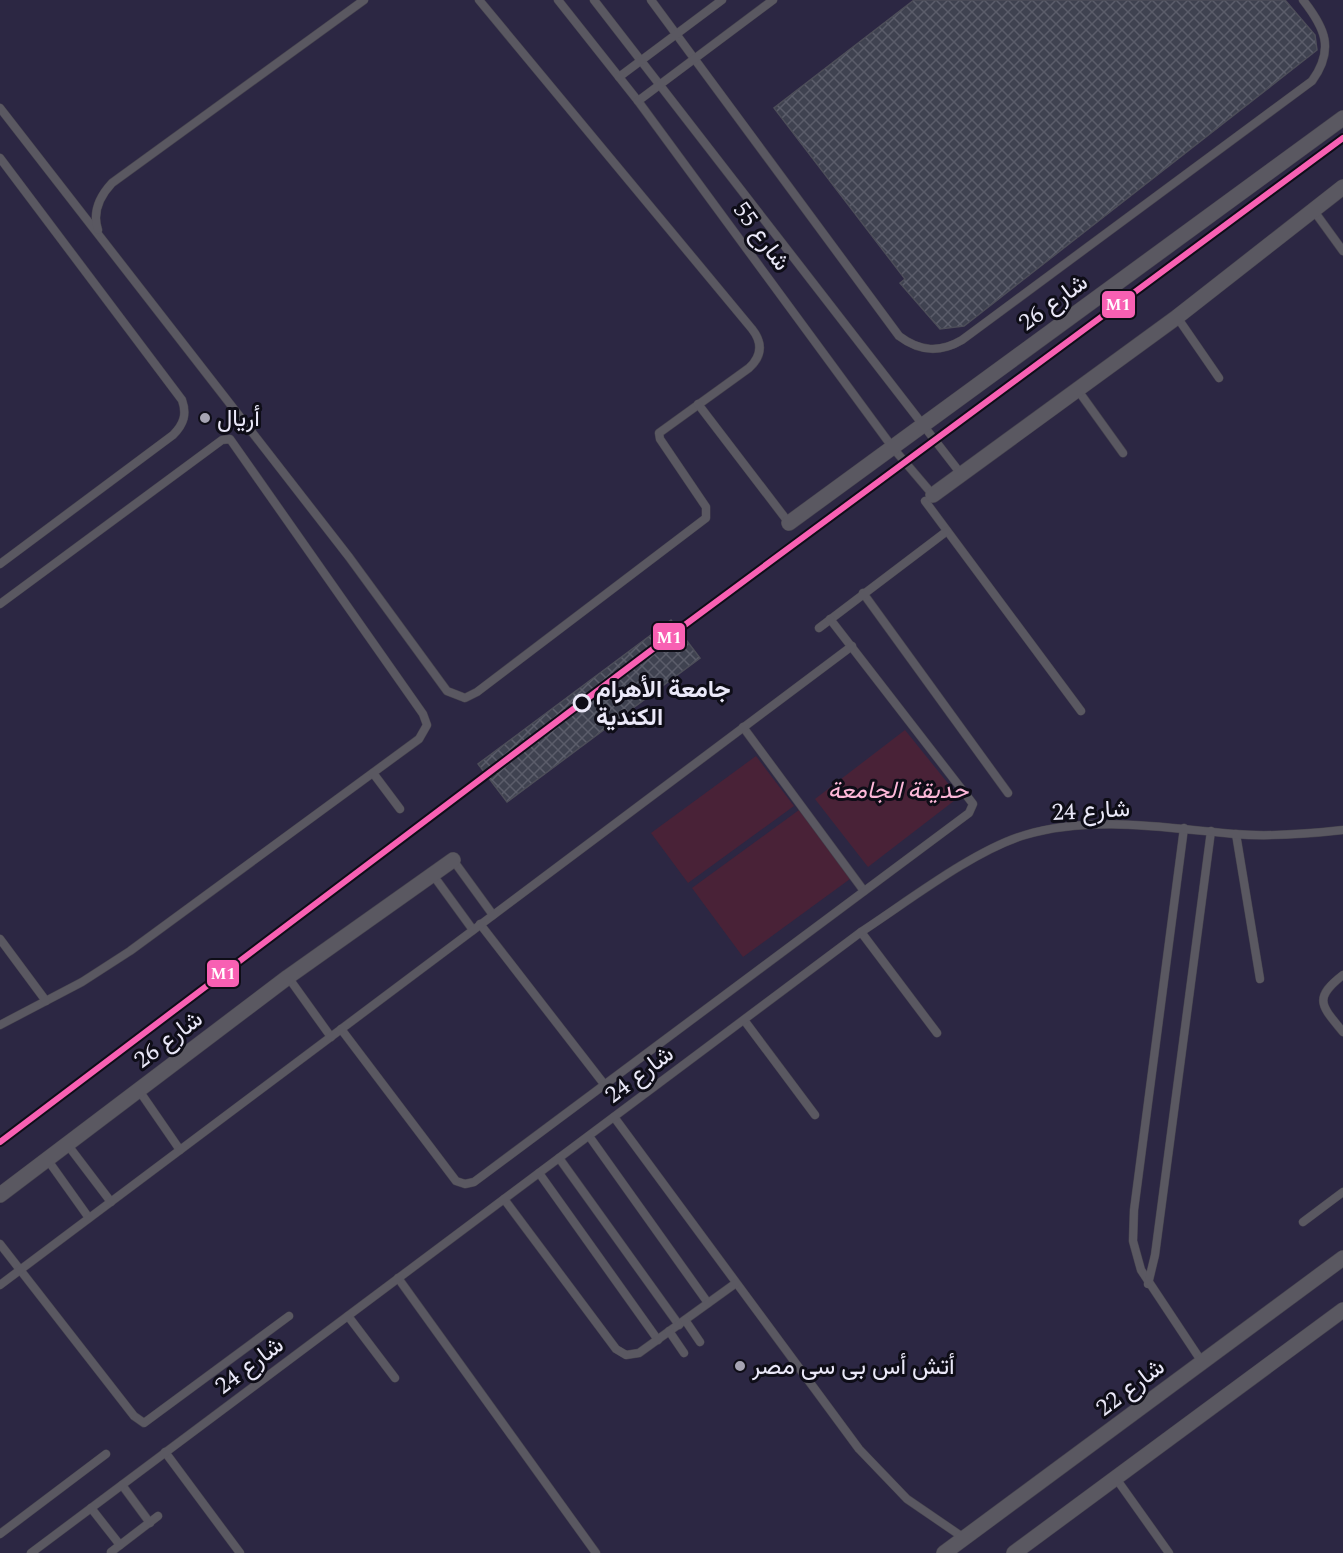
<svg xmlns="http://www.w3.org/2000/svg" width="1343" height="1553" viewBox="0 0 1343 1553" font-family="Spectral,Vazirmatn,serif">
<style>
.built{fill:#2c2743}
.green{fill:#492237}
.building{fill:url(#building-cross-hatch);stroke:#4d4e59;stroke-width:1.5}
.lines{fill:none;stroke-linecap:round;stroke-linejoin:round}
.service-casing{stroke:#46434e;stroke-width:9}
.minor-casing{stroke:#46434e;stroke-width:16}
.service{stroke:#5a5861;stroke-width:8}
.minor{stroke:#5a5861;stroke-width:15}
.metro-1-casing{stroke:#0e0d17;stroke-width:10}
.metro-1{stroke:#f860b3;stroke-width:6}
.poi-dot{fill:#a6a4b3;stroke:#0e0d17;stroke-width:2}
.stop-dot{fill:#0e0d17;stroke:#eae8f8;stroke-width:3}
.labels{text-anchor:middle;stroke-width:6;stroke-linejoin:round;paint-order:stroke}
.street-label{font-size:24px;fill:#eae8f8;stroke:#0e0d17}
.poi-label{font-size:24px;fill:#eae8f8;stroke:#0e0d17;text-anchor:start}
.stop-label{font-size:24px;font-weight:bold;fill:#eae8f8;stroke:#0e0d17;text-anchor:start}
.park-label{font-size:24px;font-style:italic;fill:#fdb7d8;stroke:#0e0d17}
.line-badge{stroke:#0e0d17;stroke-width:2}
.badge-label{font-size:16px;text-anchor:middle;font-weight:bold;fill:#fff}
</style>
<defs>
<pattern id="building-cross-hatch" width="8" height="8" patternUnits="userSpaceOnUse" patternTransform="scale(1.5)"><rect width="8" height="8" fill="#3f4250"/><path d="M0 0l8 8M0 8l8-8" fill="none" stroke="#5b5d6a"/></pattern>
</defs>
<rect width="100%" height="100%" fill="#292633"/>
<rect class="built" x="0" y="0" width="1343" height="1553"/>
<g class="green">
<path d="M905,730L959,797L868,867L815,799Z"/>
<path d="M756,756L794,806L688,883L651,833Z"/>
<path d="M799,810L850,879L743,957L692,888Z"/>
</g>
<g class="building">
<path d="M914,0H1285L1315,35L1317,50L964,326L940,329L900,283L905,279L774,108Z"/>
<path d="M671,620L700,658L507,802L478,764Z"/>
</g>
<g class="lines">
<g class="service-casing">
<g id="service">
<path d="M558,0L638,101L893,448L933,495"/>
<path d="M594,0L961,474"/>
<path d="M651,0L899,336C920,352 940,353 962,340L1312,81C1335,49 1325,28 1303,0"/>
<path d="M619,77L722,0"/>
<path d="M638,101L773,0"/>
<path d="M0,108L349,557L447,691L465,698L477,692L706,518V507L660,439L659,433L749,368C762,356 763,343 752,329L479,0"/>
<path d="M0,158L182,400C187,414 184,424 173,435L0,564"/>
<path d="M1314,211L1343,251"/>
<path d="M98,230C92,212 99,197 112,183L364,0"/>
<path d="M1177,317L1219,378"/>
<path d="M1077,389L1123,453"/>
<path d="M698,404L789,523"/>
<path d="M925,501L1081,711"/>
<path d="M863,593L1008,793"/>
<path d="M0,604L222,440L230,439L423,714L427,725L419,739L130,951L82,982L0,1025"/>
<path d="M819,628L947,531"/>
<path d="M743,727L864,891"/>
<path d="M373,773L400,809"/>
<path d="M1184,828L1134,1210L1133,1241L1141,1270L1202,1362"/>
<path d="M1236,834L1260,979"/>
<path d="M453,860L493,915"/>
<path d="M433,875L473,930"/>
<path d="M480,924L604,1084"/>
<path d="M861,932L937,1033"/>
<path d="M0,939L46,1001"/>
<path d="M1343,975C1312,999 1322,1006 1343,1032"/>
<path d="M288,977L331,1037"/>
<path d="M744,1020L815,1115"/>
<path d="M341,1029L456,1181L465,1184L474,1182L969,813L973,804L970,800L830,619"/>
<path d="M138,1089L180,1150"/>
<path d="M614,1117L859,1449L907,1499L964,1538"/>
<path d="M589,1136L708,1303"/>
<path d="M67,1144L111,1202"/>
<path d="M559,1158L679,1325"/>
<path d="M47,1159L89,1218"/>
<path d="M539,1173L658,1340"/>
<path d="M504,1199L616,1349L626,1355L639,1353L736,1283"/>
<path d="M1303,1222L1343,1192"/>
<path d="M0,1244L134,1416L144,1423L289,1316"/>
<path d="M398,1278L596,1553"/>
<path d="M1148,1284L1155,1255L1211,831"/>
<path d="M0,1285L852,646"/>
<path d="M348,1316L395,1378"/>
<path d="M685,1320L700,1342"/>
<path d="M669,1331L684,1353"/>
<path d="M165,1452L240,1553"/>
<path d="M1115,1477L1169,1553"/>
<path d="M122,1485L150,1523"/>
<path d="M91,1508L120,1545"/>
<path d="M0,1534L106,1454"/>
<path d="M111,1552L158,1516"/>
<path d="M31,1553L861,932C907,902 974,850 1025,835C1092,815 1166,828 1234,834C1269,837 1308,834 1343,830"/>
</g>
</g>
<g class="minor-casing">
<g id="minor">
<path d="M933,495L1177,317L1343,187"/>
<path d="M789,523L1343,118"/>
<path d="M0,1195L288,977L453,860"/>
<path d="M944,1553L1343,1258"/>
<path d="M1014,1553L1343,1310"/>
</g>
</g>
<use href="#service" class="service"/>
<use href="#minor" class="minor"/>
<g class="metro-1-casing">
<path id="metro-1" d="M0,1142L678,630L1343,138"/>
</g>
<use href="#metro-1" class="metro-1"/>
</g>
<g class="poi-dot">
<circle cx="205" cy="418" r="6"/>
<circle cx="740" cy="1366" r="6"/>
</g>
<circle class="stop-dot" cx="582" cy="703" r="8"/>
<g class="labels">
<g class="street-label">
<text transform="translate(762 236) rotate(54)" y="8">شارع 55</text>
<text transform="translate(1053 302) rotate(-36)" y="8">شارع 26</text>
<text transform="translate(1091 810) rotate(-3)" y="8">شارع 24</text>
<text transform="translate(168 1039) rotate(-37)" y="8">شارع 26</text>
<text transform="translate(639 1074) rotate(-37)" y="8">شارع 24</text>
<text transform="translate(249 1365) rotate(-37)" y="8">شارع 24</text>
<text transform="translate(1130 1387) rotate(-37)" y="8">شارع 22</text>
</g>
<g class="poi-label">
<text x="217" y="426">أريال</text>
<text x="752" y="1374">أتش أس بى سى مصر</text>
</g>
<g class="stop-label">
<text x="596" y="697">جامعة الأهرام<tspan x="596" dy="28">الكندية</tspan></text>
</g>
<g class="park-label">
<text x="898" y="798">حديقة الجامعة</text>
</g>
</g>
<g class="line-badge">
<rect x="1101" y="290" width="35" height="29" rx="6" fill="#f860b3"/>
<rect x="652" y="622" width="34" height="29" rx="6" fill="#f860b3"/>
<rect x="206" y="959" width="34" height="29" rx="6" fill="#f860b3"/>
</g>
<g class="badge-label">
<text x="1118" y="310">M1</text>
<text x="669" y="643">M1</text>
<text x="223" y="979">M1</text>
</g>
</svg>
